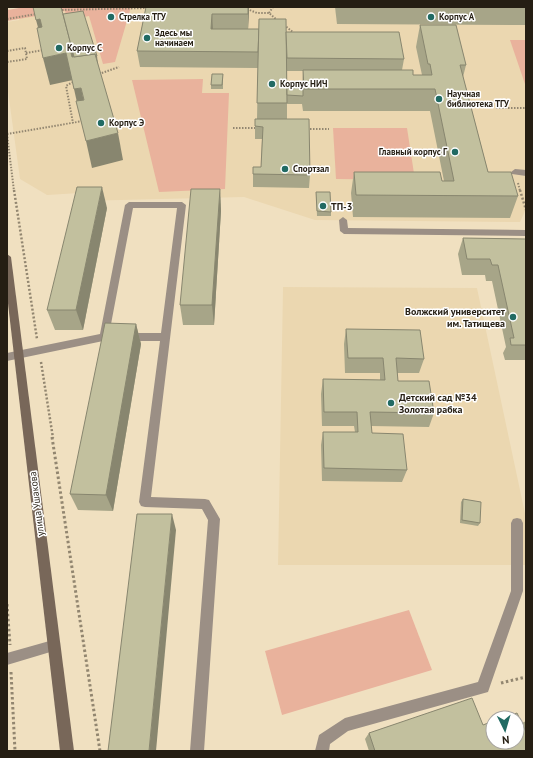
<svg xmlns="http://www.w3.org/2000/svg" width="533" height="758" viewBox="0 0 533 758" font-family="'PT Sans',sans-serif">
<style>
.built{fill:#ebd7b0}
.green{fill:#e9b29c}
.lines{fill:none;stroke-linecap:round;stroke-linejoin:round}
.path-far2{stroke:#928670;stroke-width:2;stroke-dasharray:1.5 1.5;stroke-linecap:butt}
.path-far1{stroke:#928670;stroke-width:2.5;stroke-dasharray:2 2;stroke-linecap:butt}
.path{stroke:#928670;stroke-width:3;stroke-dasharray:2.5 2.5;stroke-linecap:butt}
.lane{fill:#9b8f85;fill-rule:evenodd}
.secondary{fill:#786759;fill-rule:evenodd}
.wall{fill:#a7a588;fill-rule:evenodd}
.shaded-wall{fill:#88866f}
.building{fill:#c2c09e;stroke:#88866f}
.poi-dot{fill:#216a63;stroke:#fff;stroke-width:1.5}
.labels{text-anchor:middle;stroke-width:3;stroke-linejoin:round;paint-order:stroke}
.far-poi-label{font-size:9px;font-weight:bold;fill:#251e13;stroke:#fff;text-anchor:start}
.poi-label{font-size:10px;font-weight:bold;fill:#251e13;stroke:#fff;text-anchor:start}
.street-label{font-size:10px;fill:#251e13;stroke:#fff}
</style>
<rect width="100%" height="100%" fill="#f0e0c0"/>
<g class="built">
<path d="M18,7H526V209L520,222L315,220L244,197L80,201L79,193L47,195L20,179L7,84V22L19,20Z"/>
<path d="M283,287L477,288L526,518V565H278Z"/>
</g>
<g class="green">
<path d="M25,7H131L115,62L103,64L89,16L67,20L65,11L7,21V10Z"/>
<path d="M510,40H526V87Z"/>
<path d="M203,79L202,93H229L225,189L159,192L132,80Z"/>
<path d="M333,128H407L415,180L336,179Z"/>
<path d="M409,610L432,670L282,715L265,651Z"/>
</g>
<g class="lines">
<g class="path-far2">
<path d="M247,9L257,13H269L278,21"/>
<path d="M59,10L148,8"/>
<path d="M269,13L273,7"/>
<path d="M7,19L36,14"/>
<path d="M284,25L294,33"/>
<path d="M7,51L25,48L27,59L7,62"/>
<path d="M26,53L44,50"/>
<path d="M99,74L119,67"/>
<path d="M73,82L66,86L73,123"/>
<path d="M496,108H526"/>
<path d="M233,128H256"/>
<path d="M307,129H329"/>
<path d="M7,134L14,191"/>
<path d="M7,134L83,121"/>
<path d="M518,183L520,191"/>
</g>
<g class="path-far1">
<path d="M14,190L37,339"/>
<path d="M520,190L526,210"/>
<path d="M41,362L53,438"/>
</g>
<g class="path">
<path d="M52,437L100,751"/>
<path d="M7,604L10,645"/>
<path d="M11,672L15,751"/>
<path d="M501,683L526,677"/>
</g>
<g class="lane">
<path d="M515,169L526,170V176L512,174L511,172Z"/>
<path d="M129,202H182L186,205L151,497L205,499L209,500L220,519L204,751H190L208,520L202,509L145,507L141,506L139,502L160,341H126L123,340L121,337L123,334L126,333H161L177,208H133L108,340L7,361V353L100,334L125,205Z"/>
<path d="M343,217L347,220L348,228L526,230V236L344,234L340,231L339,220Z"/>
<path d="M517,518L521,519L523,523V591L488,692L348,731L330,744L329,751H315L319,735L345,718L478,682L511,591V523L513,519Z"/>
<path d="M53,640L57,642L59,646L57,650L7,665V653Z"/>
</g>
<path class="secondary" d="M7,254L11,257L74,751H60L7,295Z"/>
</g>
<g class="wall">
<path d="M146,7H249L248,29L286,32L404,59L402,70L413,75H422L416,47L420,25L466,65L463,77L488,172L518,196L510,218L353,217L351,193L354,172L444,181L430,111H303L302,104H287V119L310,175L309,188L253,187V174L261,167L262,139H255V126L257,119L258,68L140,67L137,51ZM287,71H303L302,88H287Z"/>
<rect x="305" y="7" width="17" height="1"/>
<path d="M335,7H526V25L337,24Z"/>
<path d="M223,74V89H211V85Z"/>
<path d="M220,189L221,211L214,325H183L180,305Z"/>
<path d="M316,192L331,212V216H317Z"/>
<path d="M107,208L83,330H55L47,310Z"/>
<path d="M463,238L526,239V360H505L503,353L506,347L492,281H486L485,275H462L458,254Z"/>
<path d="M136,324L141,344L113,511L78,510L70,494Z"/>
<path d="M346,329L424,359L419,373H397L398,381L434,413L429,427L371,426L372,433L407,470L402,482L322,481L321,445L323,432H355L354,426H322L321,394L323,379L380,380V373H345L344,344Z"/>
<path d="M463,499L480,523L478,526L460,523L461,502Z"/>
<path d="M526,721V751H369L365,739L369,733L483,725L522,723Z"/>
</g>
<g class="shaded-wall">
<path d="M248,7H249V12L248,30Z"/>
<path d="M212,14L213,30L211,29Z"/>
<path d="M40,19L47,45L43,46L36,20Z"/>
<path d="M73,52L97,56L98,65L77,79L71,53Z"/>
<path d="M66,53L73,80L50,85L43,58Z"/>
<path d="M81,88L87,115L80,116L74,89Z"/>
<path d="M118,133L123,160L92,168L86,141Z"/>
<path d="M102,187L107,208L83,330L76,310Z"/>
<path d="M220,189L221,211L214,325L212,305Z"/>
<path d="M136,324L141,344L113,511L106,495Z"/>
<path d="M172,514L176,530L156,751H149Z"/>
</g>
<g class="building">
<path d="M33,7H61L73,52L71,53L72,57L95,54L118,133L86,141L76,101L84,100L81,88L74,89L66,53L43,58L37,28L42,27L40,19L36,20Z"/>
<path d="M146,7H248V14H212L211,29H259L258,52L137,51Z"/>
<path d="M83,11L97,56H96L95,54L74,57L63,14Z"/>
<path d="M259,19H286L287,103H257Z"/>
<path d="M420,25H456L466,65H460L488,172H511L518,196L356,195L354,172H440L442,181H454L435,89H304L303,70H413V75H432L430,64H428Z"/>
<path d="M286,32H399L404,59L287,58Z"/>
<path d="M212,74H223L222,85H211Z"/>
<path d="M287,88H303V96L287,95Z"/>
<path d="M255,119H309L310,175L253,174V167H261L263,127L255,126Z"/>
<path d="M77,187H102L76,310H47Z"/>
<path d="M191,189H220L212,305H180Z"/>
<path d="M316,192H330L331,212L317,211Z"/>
<path d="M463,238L526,239V345H511L510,338H514L498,265H492L490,259H467Z"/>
<path d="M105,323L136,324L106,495L70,494Z"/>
<path d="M346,329L420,330L424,359L396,358L398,381H429L434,413L370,412L372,433L403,434L407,470L324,468L323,432H358L357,412H324L323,379L385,380L383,358H348Z"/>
<path d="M463,499L481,502L480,523L462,520Z"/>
<path d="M137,514H172L149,751H108Z"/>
<path d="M472,698L483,725L493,721V742H517V718H503L517,713L526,732V751H375L369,733Z"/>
</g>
<g class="poi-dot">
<circle cx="111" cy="17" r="4"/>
<circle cx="431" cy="17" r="4"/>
<circle cx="147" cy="38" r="4"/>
<circle cx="59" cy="48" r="4"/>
<circle cx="272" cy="84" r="4"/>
<circle cx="439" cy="99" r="4"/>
<circle cx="101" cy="123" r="4"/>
<circle cx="455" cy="152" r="4"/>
<circle cx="285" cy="169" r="4"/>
<circle cx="323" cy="206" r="4"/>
<circle cx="513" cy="317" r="4"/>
<circle cx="391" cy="403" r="4"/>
</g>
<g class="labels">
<g class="far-poi-label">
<text x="119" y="20">Стрелка ТГУ</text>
<text x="439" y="20">Корпус А</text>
<text x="155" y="36">Здесь мы<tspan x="155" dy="10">начинаем</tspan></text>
<text x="67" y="51">Корпус С</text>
<text x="280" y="87">Корпус НИЧ</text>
<text x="447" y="97">Научная<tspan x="447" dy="10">библиотека ТГУ</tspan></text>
<text x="109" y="126">Корпус Э</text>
<text x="447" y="155" text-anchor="end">Главный корпус Г</text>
<text x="293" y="172">Спортзал</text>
</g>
<g class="poi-label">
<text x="331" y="210">ТП-3</text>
<text x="505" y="315" text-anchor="end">Волжский университет<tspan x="505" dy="12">им. Татищева</tspan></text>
<text x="399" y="401">Детский сад №34<tspan x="399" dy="12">Золотая рабка</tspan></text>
</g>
<g class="street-label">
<text transform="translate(36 504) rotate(-97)" y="4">улица Ушакова</text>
</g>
</g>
<rect width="533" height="758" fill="none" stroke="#251e13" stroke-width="16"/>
<g transform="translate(505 730) rotate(175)"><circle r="19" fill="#ffffff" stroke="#a8a5a1"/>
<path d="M0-3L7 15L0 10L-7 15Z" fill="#216a63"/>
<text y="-6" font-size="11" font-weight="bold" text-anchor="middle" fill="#251e13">N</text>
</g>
</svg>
